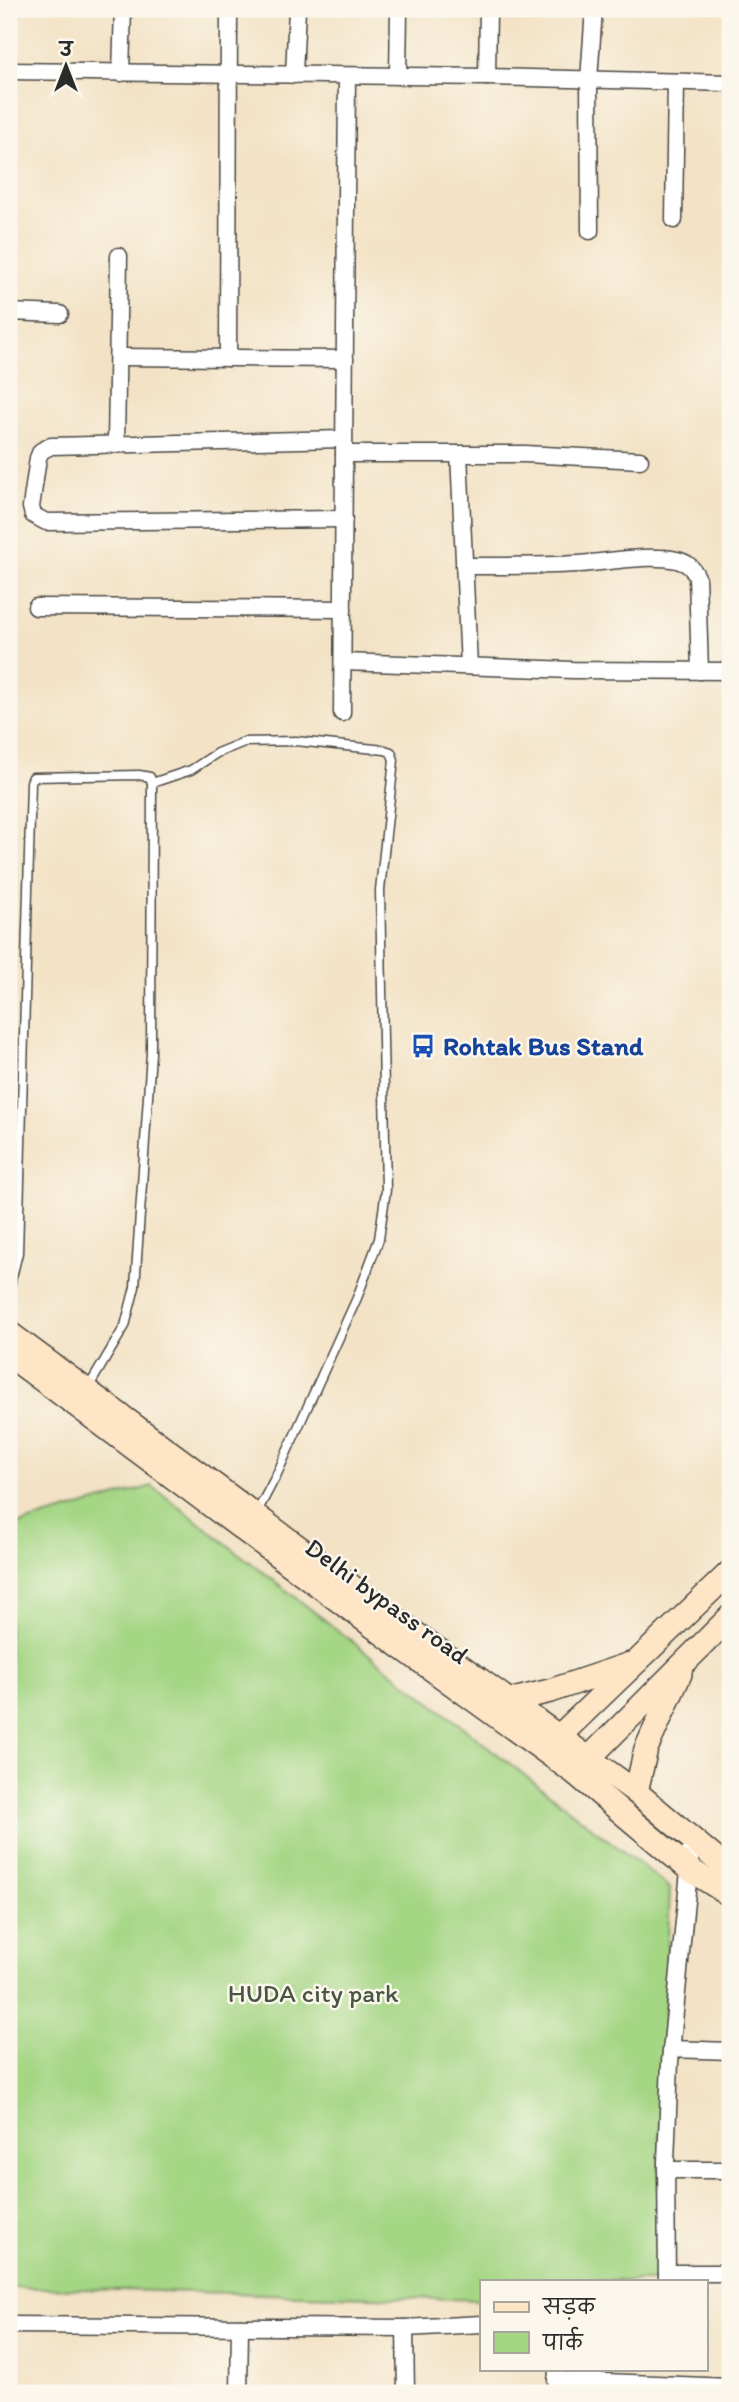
<svg xmlns="http://www.w3.org/2000/svg" width="739" height="2402" viewBox="0 0 739 2402" font-family="Itim,'Playpen Sans Deva',sans-serif">
<style>
.green{fill:#a4d684;stroke:#688058;stroke-width:2}
.lines{fill:none;stroke-linecap:round;stroke-linejoin:round}
.service-casing{stroke:#494642;stroke-width:11}
.minor-casing{stroke:#494642;stroke-width:19}
.secondary-casing{stroke:#494642;stroke-width:26}
.service{stroke:#fff;stroke-width:8}
.minor{stroke:#fff;stroke-width:16}
.secondary{stroke:#fde5c5;stroke-width:23}
.labels{text-anchor:middle;stroke-width:5;stroke-linejoin:round;paint-order:stroke}
.transit-label{font-size:26px;font-weight:bold;fill:#164399;stroke:#fbf7ec;text-anchor:start}
.street-label{font-size:26px;fill:#2b2b2b;stroke:#fbf7ec}
.park-label{font-size:26px;fill:#495641;stroke:#fbf7ec}
</style>
<rect width="100%" height="100%" fill="#fbf7ec"/>
<filter id="ink" filterUnits="userSpaceOnUse"><feTurbulence type="fractalNoise" baseFrequency=".0143" numOctaves="2"/><feDisplacementMap in="SourceGraphic" scale="14" xChannelSelector="R" yChannelSelector="G"/><feConvolveMatrix kernelMatrix="1 2 1 2 8 2 1 2 1" color-interpolation-filters="sRGB"/></filter>
<filter id="wash" filterUnits="userSpaceOnUse"><feTurbulence type="fractalNoise" baseFrequency=".00686" numOctaves="4" result="noise"/><feDisplacementMap in="SourceGraphic" scale="28" xChannelSelector="R" yChannelSelector="G"/><feGaussianBlur stdDeviation="1.57" result="paint"/><feColorMatrix in="noise" values="0 0 0 0 0 0 0 0 0 0 0 0 0 0 0 0 0 1.4 0 .05"/><feComposite in="paint" operator="in"/></filter>
<g filter="url(#wash)">
<rect width="100%" height="100%" fill="#f3e2c5"/>
<path class="green" d="M152,1486L670,1888L655,2281H482V2300L9,2287V1527Z"/>
</g>
<g filter="url(#ink)">
<g class="lines">
<g class="service-casing">
<g id="service">
<path d="M152,783L191,770L217,753L244,742L296,741L385,750L391,752L394,760L380,890L386,1190L379,1239L357,1298L276,1476L256,1514"/>
<path d="M9,1289L18,1253L31,782L33,777L139,775L150,777L152,783L151,1053L135,1287L125,1326L88,1388"/>
</g>
</g>
<g class="minor-casing">
<g id="minor">
<path d="M9,71L487,77L730,83"/>
<path d="M121,73L123,9"/>
<path d="M294,75L297,9"/>
<path d="M398,76L399,9"/>
<path d="M487,77L488,9"/>
<path d="M674,220L676,82"/>
<path d="M590,231L589,80L594,9"/>
<path d="M9,312L60,314"/>
<path d="M118,357L345,359"/>
<path d="M228,358L229,9"/>
<path d="M116,444L119,256"/>
<path d="M344,454H525L640,460"/>
<path d="M459,454L469,666"/>
<path d="M344,519L46,522L33,515L31,507L38,458L41,451L51,446L344,439"/>
<path d="M464,566C503,566 541,566 579,564C610,562 647,554 677,560C688,563 692,567 697,577L700,671"/>
<path d="M36,607L343,609"/>
<path d="M343,662L573,670L730,671"/>
<path d="M342,713L347,76"/>
<path d="M671,2049L730,2051"/>
<path d="M666,2170H730"/>
<path d="M667,2273H730"/>
<path d="M667,2281L666,2162L670,2062L692,1841"/>
<path d="M9,2325L405,2328L482,2324"/>
<path d="M405,2328L406,2393"/>
<path d="M556,2380L730,2387"/>
<path d="M239,2393L240,2327"/>
<path d="M556,2393L557,2369"/>
</g>
</g>
<g class="secondary-casing">
<g id="secondary">
<path d="M9,1333L409,1629L636,1792L730,1871"/>
<path d="M9,1355L397,1644L575,1773L689,1869L730,1895"/>
<path d="M509,1701L550,1691L630,1664"/>
<path d="M549,1746L730,1572"/>
<path d="M579,1768L730,1617"/>
<path d="M636,1792L646,1749L680,1674"/>
</g>
</g>
<use href="#service" class="service"/>
<use href="#minor" class="minor"/>
<use href="#secondary" class="secondary"/>
</g>
</g>
<defs>
<g id="bus-bare" transform="scale(1.89)"><path d="M-5-6H5V4H4V6H2V4H-2V6H-4V4H-5ZM-3.5-4V0h7V-4ZM-3.5 1.2v1.5H-2V1.2ZM2 1.2v1.5H3.5V1.2Z" fill="#1a4fb4" stroke="#fbf7ec" stroke-width="2.5" paint-order="stroke"/></g>
</defs>
<g fill-rule="evenodd">
<use href="#bus-bare" x="423" y="1046"/>
</g>
<g class="labels">
<g class="transit-label">
<text x="443" y="1055">Rohtak Bus Stand</text>
</g>
<g class="street-label">
<text transform="translate(387 1601) rotate(36)" y="9">Delhi bypass road</text>
</g>
<g class="park-label">
<text x="313" y="2002">HUDA city park</text>
</g>
</g>
<rect width="739" height="2402" fill="none" stroke="#fbf7ec" stroke-width="35"/>
<rect x="480" y="2280" width="228" height="91" fill="#fbf7ec" stroke="#a8a59f" stroke-width="2"/>
<rect x="494" y="2302" width="35" height="10" fill="#fde5c5" stroke="#a8a59f" stroke-width="2"/>
<text x="543" y="2314" font-size="21" fill="#2b2b2b">सड़क</text>
<rect x="494" y="2332" width="35" height="21" fill="#a4d684" stroke="#a8a59f" stroke-width="2"/>
<text x="543" y="2350" font-size="21" fill="#2b2b2b">पार्क</text>
<g transform="translate(66 66)" stroke="#fbf7ec" stroke-width="5" paint-order="stroke">
<path d="M0-5L12 26L0 18L-12 26Z" fill="#2b2b2b"/>
<text y="-10" font-size="19" font-weight="bold" text-anchor="middle" fill="#2b2b2b">उ</text>
</g>
</svg>
